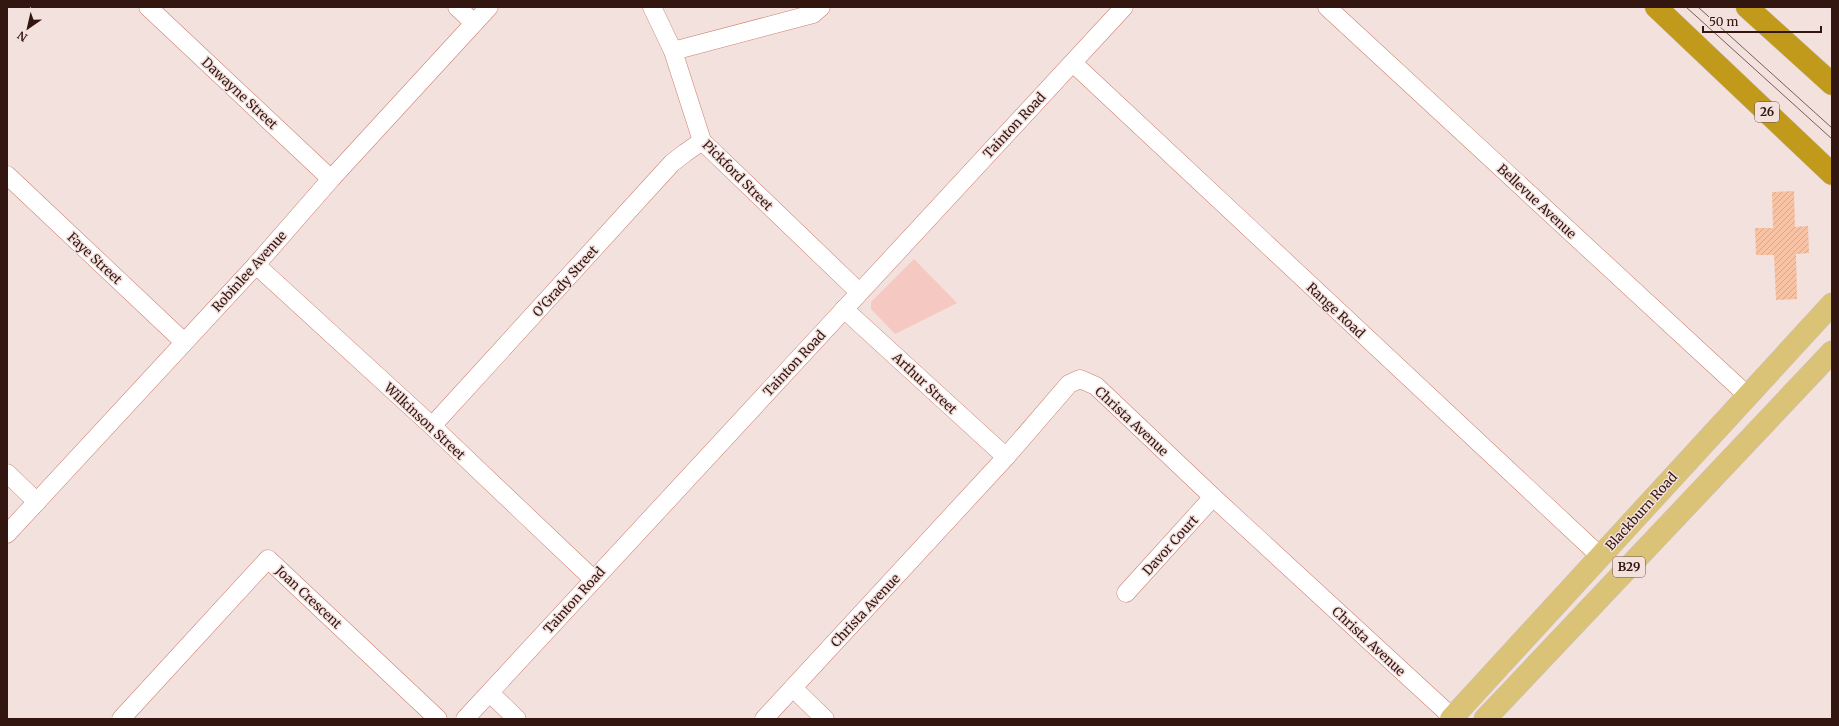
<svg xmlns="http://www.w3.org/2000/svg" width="1839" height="726" viewBox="0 0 1839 726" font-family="Merriweather,serif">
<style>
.park{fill:#f5c9c1}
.building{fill:url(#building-hatch)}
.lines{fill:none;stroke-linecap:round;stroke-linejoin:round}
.street-casing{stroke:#ce7f72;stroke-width:19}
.primary-casing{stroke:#cac2c1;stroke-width:23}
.highway-casing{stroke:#cac2c1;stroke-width:23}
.street{stroke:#fff;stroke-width:18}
.primary{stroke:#dac276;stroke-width:22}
.highway{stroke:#c19a1b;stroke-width:22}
.tram{stroke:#775d59;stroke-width:1}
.labels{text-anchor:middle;stroke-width:3;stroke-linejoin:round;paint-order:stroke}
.shield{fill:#f3e1de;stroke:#6d534e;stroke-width:1}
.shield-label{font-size:12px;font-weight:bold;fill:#341611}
.street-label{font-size:13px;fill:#341611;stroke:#f3e1de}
</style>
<defs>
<pattern id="building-hatch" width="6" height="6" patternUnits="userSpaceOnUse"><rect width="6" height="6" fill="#f8c2a4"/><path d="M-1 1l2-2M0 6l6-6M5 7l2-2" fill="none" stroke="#d5a68c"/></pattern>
</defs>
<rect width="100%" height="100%" fill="#f3e1de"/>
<path class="park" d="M914,259L957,303L895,334L871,309V302Z"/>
<path class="building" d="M1794,191L1795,227L1808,226L1809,253L1796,254L1797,299L1776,300L1774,255H1756L1755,228H1773L1772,192Z"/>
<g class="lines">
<g class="street-casing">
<g id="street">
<path d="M148,7L331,179"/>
<path d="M457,7L474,23"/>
<path d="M652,7L673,51L702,141L859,292"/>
<path d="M1327,7L1747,395"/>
<path d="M673,51L813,14L821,7"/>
<path d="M1073,63L1600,556"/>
<path d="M7,175L184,342"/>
<path d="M256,265L432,426L593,579"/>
<path d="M844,309L1006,457"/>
<path d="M432,426L672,163L685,153L702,141"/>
<path d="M7,473L37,502"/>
<path d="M7,534L256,265L331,179L489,7"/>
<path d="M1126,593L1213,497"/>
<path d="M793,688L825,719"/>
<path d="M490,693L517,719"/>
<path d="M121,719L268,559L438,719"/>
<path d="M465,719L1124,7"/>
<path d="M764,719L1006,457L1069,384L1080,379L1096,386L1213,497L1452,717"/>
</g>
</g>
<g class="primary-casing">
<g id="primary">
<path d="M1451,719L1832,304"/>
<path d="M1485,719L1832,352"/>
</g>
</g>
<g class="highway-casing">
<g id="highway">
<path d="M1656,7L1832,174"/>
<path d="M1747,7L1832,84"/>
</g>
</g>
<use href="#street" class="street"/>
<use href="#primary" class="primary"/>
<use href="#highway" class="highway"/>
<g class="tram">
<path d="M1686,7L1832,139"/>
<path d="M1698,7L1832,128"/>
</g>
</g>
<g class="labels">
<g class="shield">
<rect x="1755" y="102" width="24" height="20" rx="3"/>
<rect x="1613" y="557" width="32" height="20" rx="3"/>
</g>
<g class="shield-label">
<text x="1767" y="116">26</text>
<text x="1629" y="571">B29</text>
</g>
<g class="street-label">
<text transform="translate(240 93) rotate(43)" y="5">Dawayne Street</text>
<text transform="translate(1014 125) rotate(-47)" y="5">Tainton Road</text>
<text transform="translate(738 175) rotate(45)" y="5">Pickford Street</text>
<text transform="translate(1537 201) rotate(43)" y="5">Bellevue Avenue</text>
<text transform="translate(95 258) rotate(43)" y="5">Faye Street</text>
<text transform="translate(249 271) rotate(-48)" y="5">Robinlee Avenue</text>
<text transform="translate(565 281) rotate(-48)" y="5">O'Grady Street</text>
<text transform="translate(1336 310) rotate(43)" y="5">Range Road</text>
<text transform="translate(794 363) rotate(-47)" y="5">Tainton Road</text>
<text transform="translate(925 383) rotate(43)" y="5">Arthur Street</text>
<text transform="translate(425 421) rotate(43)" y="5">Wilkinson Street</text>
<text transform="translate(1132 421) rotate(43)" y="5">Christa Avenue</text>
<text transform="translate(1641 511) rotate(-48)" y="5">Blackburn Road</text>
<text transform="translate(1170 545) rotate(-48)" y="5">Davor Court</text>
<text transform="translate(309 597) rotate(43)" y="5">Joan Crescent</text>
<text transform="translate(574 600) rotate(-48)" y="5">Tainton Road</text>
<text transform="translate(865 610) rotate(-47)" y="5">Christa Avenue</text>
<text transform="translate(1369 641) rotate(43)" y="5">Christa Avenue</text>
</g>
</g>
<rect width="1839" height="726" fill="none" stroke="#341611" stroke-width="16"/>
<g transform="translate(28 28) rotate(214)" stroke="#f3e1de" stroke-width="3" paint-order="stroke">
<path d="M0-3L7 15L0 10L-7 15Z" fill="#341611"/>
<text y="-6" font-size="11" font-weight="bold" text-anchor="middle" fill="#341611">N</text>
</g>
<path d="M1703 26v6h118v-6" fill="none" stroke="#341611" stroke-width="2"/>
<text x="1709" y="26" font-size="12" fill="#341611" stroke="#f3e1de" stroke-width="3" paint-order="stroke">50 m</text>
</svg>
